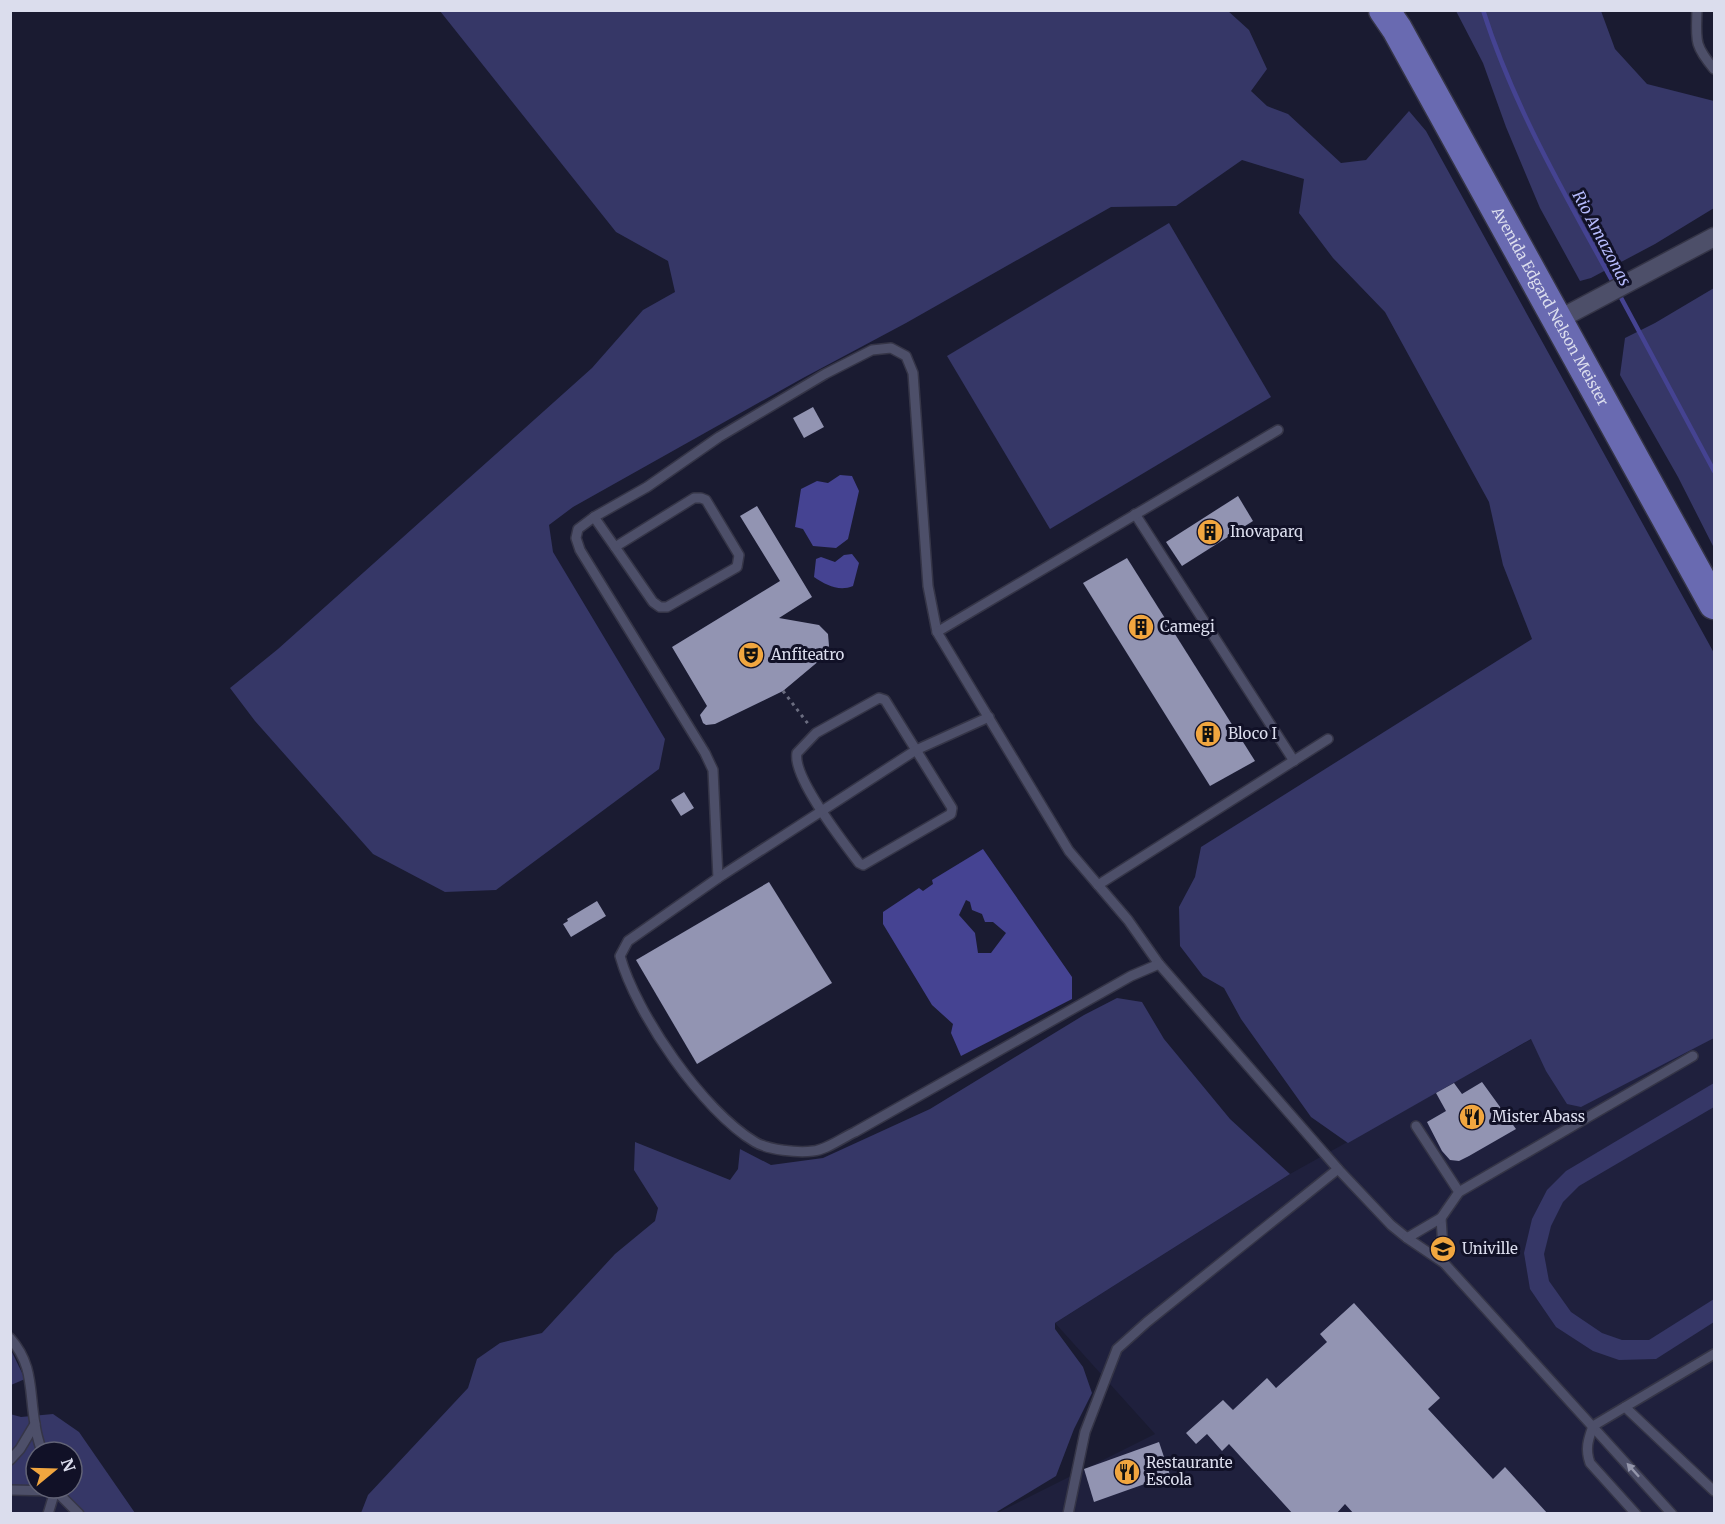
<svg xmlns="http://www.w3.org/2000/svg" width="1725" height="1524" viewBox="0 0 1725 1524" font-family="Merriweather,serif">
<style>
.built{fill:#1f203d}
.green{fill:#363767}
.water{fill:#454392;fill-rule:evenodd}
.lines{fill:none;stroke-linecap:round;stroke-linejoin:round}
.stream{stroke:#454392;stroke-width:4.5}
.building{fill:#9294b2}
.service-casing{stroke:#353547;stroke-width:12}
.minor-casing{stroke:#353547;stroke-width:21}
.primary-casing{stroke:#353547;stroke-width:33}
.path{stroke:#6b6d80;stroke-width:3;stroke-dasharray:3 4.5;stroke-linecap:butt}
.service{stroke:#4d4f69;stroke-width:9}
.minor{stroke:#4d4f69;stroke-width:18}
.primary{stroke:#696ab1;stroke-width:30}
.oneway{fill:#9496ab}
.labels{text-anchor:middle;stroke-width:6;stroke-linejoin:round;paint-order:stroke}
.street-label{font-size:15px;fill:#dbdded;stroke:#111127}
.poi-label{font-size:15px;fill:#dbdded;stroke:#111127;text-anchor:start}
.water-label{font-size:16px;font-style:italic;fill:#b5bafc;stroke:#111127}
</style>
<rect width="100%" height="100%" fill="#1a1b31"/>
<g class="built">
<path d="M1714,1032V1513L995,1514L1155,1434L1055,1323L1290,1174L1532,1039Z"/>
<path d="M10,1426L36,1455V1488H65L87,1513H11Z"/>
</g>
<g class="green">
<path d="M440,11H1228L1249,30L1267,69L1251,91L1267,106L1288,114L1341,163L1366,160L1409,111L1426,131L1714,653V1038L1581,1107L1567,1104L1546,1071L1531,1039L1348,1143L1311,1117L1241,1019L1224,988L1203,976L1180,946L1179,907L1195,877L1201,847L1532,639L1503,565L1489,502L1385,312L1333,258L1299,213L1304,179L1242,160L1176,206L1111,207L906,323L803,378L573,507L549,525L553,552L665,739L659,769L496,890L445,892L373,854L255,721L230,688L278,649L592,368L643,310L675,292L668,261L616,232Z"/>
<path d="M1456,11H1601L1615,49L1647,84L1714,101V208L1655,244L1591,278L1580,281L1540,208L1506,127L1483,63Z"/>
<path d="M1169,223L1271,397L1050,529L947,356Z"/>
<path d="M1714,288V548L1678,477L1620,375L1625,338L1655,323Z"/>
<path d="M1117,998L1142,1002L1164,1039L1230,1119L1290,1174L1055,1323V1329L1083,1367L1092,1393L1074,1429L1056,1476L995,1513H361L368,1495L468,1388L477,1359L500,1343L542,1333L615,1254L655,1221L658,1208L634,1170L635,1142L730,1180L738,1169L740,1149L771,1165L823,1158L930,1109L1084,1015Z"/>
<path d="M1714,1083V1107L1579,1186L1563,1202L1551,1226L1544,1254L1549,1281L1571,1312L1602,1333L1622,1340H1649L1714,1299V1322L1656,1359L1619,1360L1593,1351L1556,1327L1530,1289L1524,1253L1532,1219L1547,1190L1566,1171Z"/>
<path d="M10,1348L25,1379L11,1385H10Z"/>
<path d="M10,1414L21,1417L53,1414L79,1432L135,1513H80L60,1488H72V1452H36V1485L11,1487Z"/>
</g>
<g class="water">
<path d="M840,475L852,476L859,491L848,539L836,548L813,546L803,529L795,527L801,489L817,481L828,483Z"/>
<path d="M852,554L859,563L853,586C839,592 826,585 814,577L816,559L821,557L835,562L844,555Z"/>
<path d="M983,849L1072,977V999L961,1056L951,1033L953,1024L932,1005L883,924V912L919,888L923,891L933,884L932,880ZM966,900L970,902L972,910L982,914L985,922H993L1006,933L991,953H978L975,933L959,915Z"/>
</g>
<g class="lines">
<g class="stream">
<path d="M1483,10C1514,108 1566,196 1615,286"/>
<path d="M1619,294L1714,471"/>
</g>
</g>
<g class="building">
<path d="M813,407L824,427L804,438L793,418Z"/>
<path d="M1238,496L1253,521L1182,566L1166,542Z"/>
<path d="M757,506L812,597L779,618L819,625L828,634L829,646L820,660L783,691L715,724L706,725L703,723L700,715L707,706L672,647L780,581L740,516Z"/>
<path d="M1127,558L1255,761L1210,786L1083,583Z"/>
<path d="M684,792L694,808L681,816L671,800Z"/>
<path d="M769,882L832,983L697,1064L636,960Z"/>
<path d="M597,901L606,916L571,937L563,924L568,921L567,919Z"/>
<path d="M1482,1082L1516,1129L1469,1156L1459,1161L1450,1160L1442,1151L1427,1122L1446,1111L1436,1093L1454,1083L1462,1094Z"/>
<path d="M1354,1303L1440,1398L1428,1409L1493,1479L1505,1467L1548,1514H1354L1345,1504L1336,1514H1293L1229,1444L1222,1451L1207,1434L1196,1444L1186,1433L1223,1400L1233,1410L1267,1378L1276,1388L1327,1342L1320,1334Z"/>
<path d="M1159,1442L1170,1475L1094,1502L1084,1469Z"/>
</g>
<g class="lines">
<g class="service-casing">
<g id="service">
<path d="M1697,10C1696,41 1694,45 1714,69"/>
<path d="M694,498H701L706,500L739,555L737,567L667,607H660L653,602L615,547Z"/>
<path d="M1135,514L1294,761"/>
<path d="M594,517L578,529L576,538L580,550L705,753L713,770L718,878"/>
<path d="M615,547L594,517L647,487L719,437L825,374L872,350L891,348L906,356L913,373L928,586L937,632L1069,851L1128,920L1159,964L1338,1169L1391,1225L1407,1238L1444,1263L1672,1514"/>
<path d="M937,632L1278,430"/>
<path d="M879,698L885,700L952,808L951,814L863,865L859,863C844,843 792,777 797,753L816,733Z"/>
<path d="M989,717L916,750L718,878L628,941L620,956C636,1014 703,1111 755,1142C768,1150 798,1153 813,1151C826,1150 842,1138 855,1132L1131,976L1159,964"/>
<path d="M1098,885L1328,739"/>
<path d="M1416,1126L1459,1192"/>
<path d="M1441,1218L1444,1263"/>
<path d="M1407,1238L1441,1218L1459,1192L1693,1056"/>
<path d="M10,1338C34,1365 29,1391 35,1424C36,1433 39,1443 42,1452"/>
<path d="M1625,1407L1714,1491"/>
<path d="M10,1460L20,1449L35,1424"/>
<path d="M53,1488L79,1514"/>
<path d="M10,1490L55,1491L48,1514"/>
<path d="M1068,1514L1085,1432L1117,1349L1147,1322L1338,1169"/>
<path d="M1636,1514L1590,1463C1585,1449 1588,1440 1593,1426L1714,1354"/>
</g>
</g>
<g class="minor-casing">
<path id="minor" d="M1569,314L1714,237"/>
</g>
<g class="primary-casing">
<g id="primary">
<path id="s1" d="M1384,10L1397,29L1714,604"/>
</g>
</g>
<path class="path" d="M783,691L809,725"/>
<use href="#service" class="service"/>
<use href="#minor" class="minor"/>
<use href="#primary" class="primary"/>
</g>
<defs><path id="oneway-solid" d="M-6-.8H1V-3.2L6.5 0L1 3.2V.8H-6Z" transform="scale(1.5)"/></defs>
<use class="oneway" href="#oneway-solid" transform="translate(1633 1470) rotate(-132)"/>
<defs>
<g id="building-disc" transform="scale(1.35)"><circle r="9.5" fill="#f1a63f" stroke="#111127"/><path d="M-4-6H4V6H1V3H-1V6H-4ZM-2.5-4.3h1.7v1.8h-1.7ZM.8-4.3h1.7v1.8H.8ZM-2.5-1h1.7V.8h-1.7ZM.8-1h1.7V.8H.8Z" fill="#111"/></g>
<g id="theatre-disc" transform="scale(1.35)"><circle r="9.5" fill="#f1a63f" stroke="#111127"/><path d="M-5-5.5Q0-4 5-5.5V0Q5 5 0 6Q-5 5-5 0ZM-3.3-2.5H-1v1.5H-3.3ZM1-2.5H3.3v1.5H1ZM-2.8 1Q0 5.5 2.8 1Z" fill="#111"/></g>
<g id="restaurant-disc" transform="scale(1.35)"><circle r="9.5" fill="#f1a63f" stroke="#111127"/><path d="M-5-6h1v4h1v-4h1v4h1v-4h1v5L-1.5 .5V6h-2V.5L-5-1ZM5-6V6H3V1.5H1.5Q1.5-4 5-6Z" fill="#111"/></g>
<g id="university-disc" transform="scale(1.35)"><circle r="9.5" fill="#f1a63f" stroke="#111127"/><path d="M0-5L7-2L0 1L-7-2ZM-4 1L0 2.5L4 1V4Q0 6-4 4Z" fill="#111"/></g>
</defs>
<g fill-rule="evenodd">
<use href="#building-disc" x="1210" y="532"/>
<use href="#building-disc" x="1141" y="627"/>
<use href="#theatre-disc" x="751" y="655"/>
<use href="#building-disc" x="1208" y="734"/>
<use href="#restaurant-disc" x="1472" y="1117"/>
<use href="#university-disc" x="1443" y="1249"/>
<use href="#restaurant-disc" x="1127" y="1472"/>
</g>
<g class="labels">
<g class="street-label">
<text dy="5" stroke="none"><textPath href="#s1" startOffset="340">Avenida Edgard Nelson Meister</textPath></text>
</g>
<g class="poi-label">
<text x="1230" y="537">Inovaparq</text>
<text x="1160" y="632">Camegi</text>
<text x="771" y="660">Anfiteatro</text>
<text x="1228" y="739">Bloco I</text>
<text x="1492" y="1122">Mister Abass</text>
<text x="1462" y="1254">Univille</text>
<text x="1146" y="1468">Restaurante<tspan x="1146" dy="17">Escola</tspan></text>
</g>
<g class="water-label">
<text transform="translate(1602 238) rotate(62)" y="6">Rio Amazonas</text>
</g>
</g>
<rect width="1725" height="1524" fill="none" stroke="#dbdded" stroke-width="24"/>
<g transform="translate(54 1470) rotate(71)"><circle r="28" fill="#111127" stroke="#626376" stroke-width="1.5"/>
<path d="M0-4.5L10 22L0 15L-10 22Z" fill="#f1a63f"/>
<text y="-9" font-size="16" font-weight="bold" text-anchor="middle" fill="#dbdded">N</text>
</g>
</svg>
